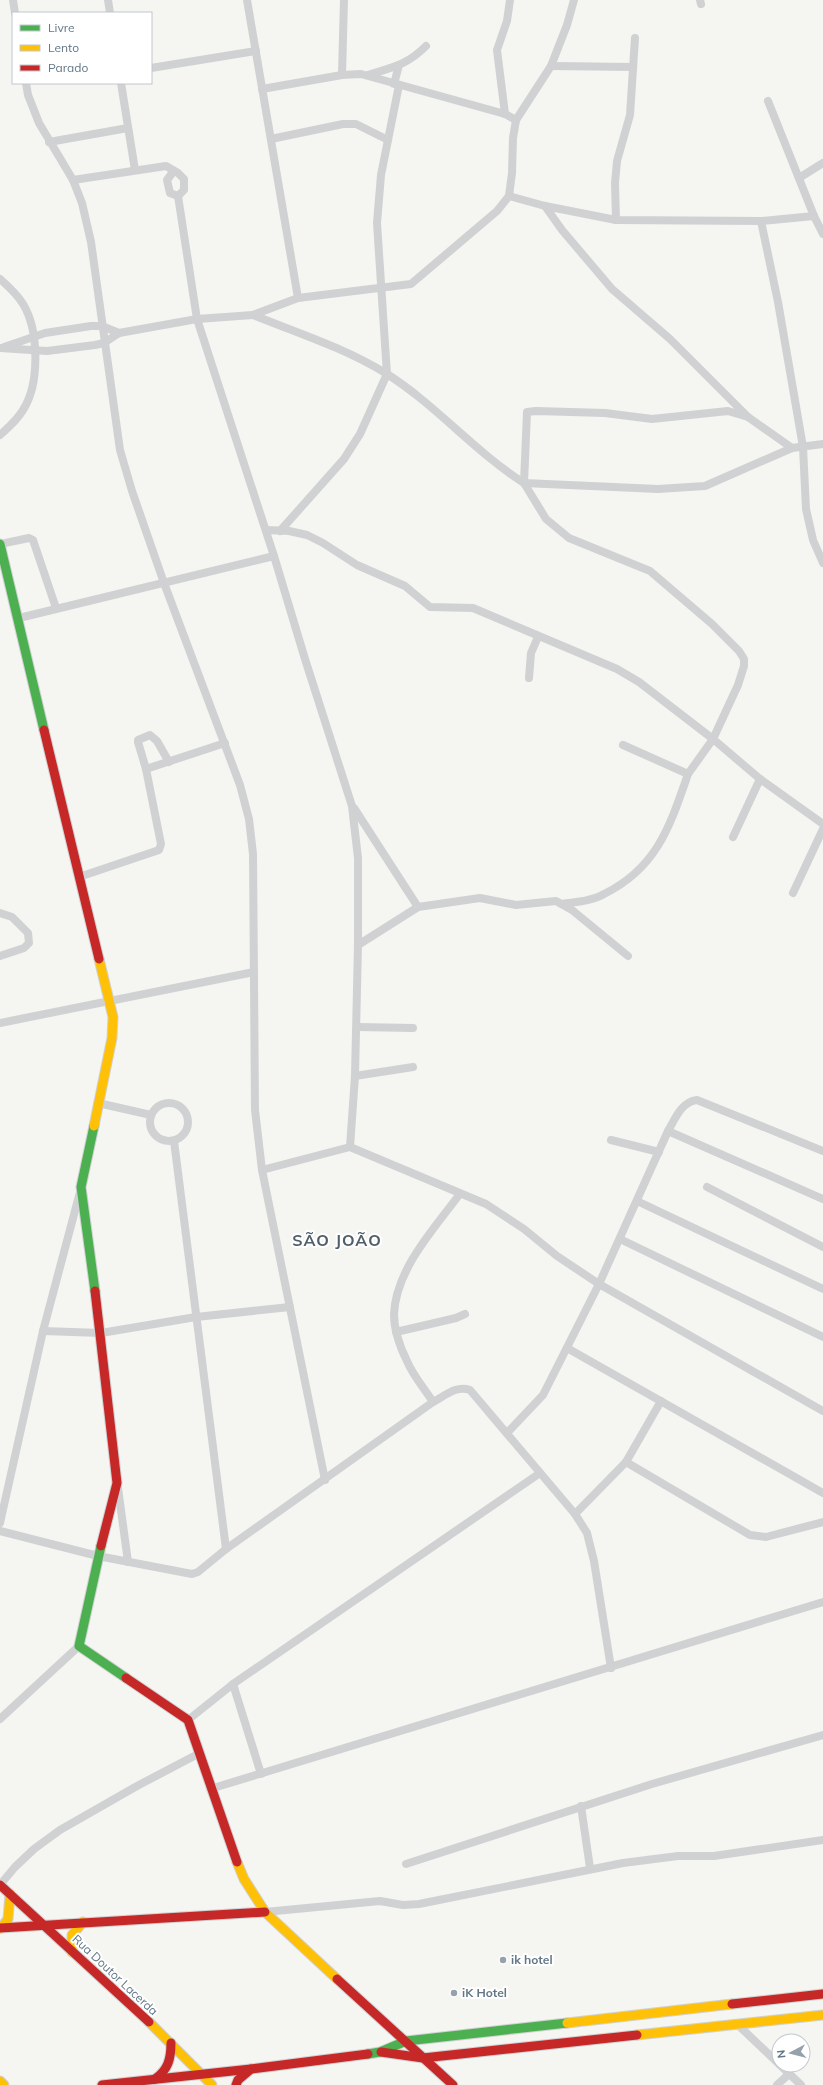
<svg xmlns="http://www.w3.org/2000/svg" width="823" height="2085" viewBox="0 0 823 2085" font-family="Mulish,sans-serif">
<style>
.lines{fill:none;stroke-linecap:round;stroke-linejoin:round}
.fast-casing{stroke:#d0d2d2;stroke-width:11}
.slow-casing{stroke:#d0d2d2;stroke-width:11}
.jam-casing{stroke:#d0d2d2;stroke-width:11}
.street{stroke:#d0d1d2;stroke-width:8}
.fast{stroke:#4caf50;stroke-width:9}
.slow{stroke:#ffc107;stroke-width:9}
.jam{stroke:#c62828;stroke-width:9}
.poi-dot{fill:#95a2ac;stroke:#fff;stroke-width:1.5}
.labels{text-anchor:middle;stroke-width:4;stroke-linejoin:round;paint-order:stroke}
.poi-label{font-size:12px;font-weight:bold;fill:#617686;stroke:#fff;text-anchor:start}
.street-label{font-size:12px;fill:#617686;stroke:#fff}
.district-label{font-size:16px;font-weight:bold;letter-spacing:1px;fill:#505f6a;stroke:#fff}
</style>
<rect width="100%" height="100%" fill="#f5f5f2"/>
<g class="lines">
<g class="fast-casing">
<g id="fast">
<path d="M0,544L44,730"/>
<path d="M94,1126L81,1187L95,1291"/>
<path d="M101,1546L79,1646L126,1678"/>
<path d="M368,2054L380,2052L406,2041L567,2023"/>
</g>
</g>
<g class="slow-casing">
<g id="slow">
<path d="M94,1126L112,1038L113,1017L99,959"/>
<path d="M237,1862L244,1879L265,1912L337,1979"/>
<path d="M1,1928L8,1919L10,1894"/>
<path d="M72,1952V1935L83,1922"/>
<path d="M149,2022L212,2085"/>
<path d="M567,2023L732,2004"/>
<path d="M637,2035L823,2015"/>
<path d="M0,2081L4,2085"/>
</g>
</g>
<g class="jam-casing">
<g id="jam">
<path d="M44,730L99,959"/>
<path d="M95,1291L117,1483L101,1546"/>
<path d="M126,1678L188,1720L237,1862"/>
<path d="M0,1885L149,2022"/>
<path d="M0,1928L265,1912"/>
<path d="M337,1979L453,2085"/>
<path d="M732,2004L823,1994"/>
<path d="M381,2052L423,2058L637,2035"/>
<path d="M155,2079C168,2070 171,2059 171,2043"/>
<path d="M102,2085L251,2069L368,2054"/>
<path d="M236,2085L238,2080L251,2069"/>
</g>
</g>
<g class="street">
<path d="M13,0L15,13"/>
<path d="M108,0L110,13"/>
<path d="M247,0L298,298"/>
<path d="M700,0L701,4"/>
<path d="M551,66L633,67"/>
<path d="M151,68L256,51"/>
<path d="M342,75L344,0"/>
<path d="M368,75C393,67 407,65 426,46"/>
<path d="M26,83L28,95L39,123L73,180L82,203L91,242L120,450L132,491L164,583L240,785L249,819L253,854L255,1110L262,1170L325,1480"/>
<path d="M121,83L135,170"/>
<path d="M394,84L399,65"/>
<path d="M768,101L814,216L823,234"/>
<path d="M505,114L497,50L507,21L510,0"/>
<path d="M516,120L551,66L567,25L574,0"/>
<path d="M271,139L343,124H356L388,140"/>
<path d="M49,142L128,128"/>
<path d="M173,172L167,180L170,193L178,196"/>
<path d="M799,178L823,163"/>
<path d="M73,180L166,166L178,173L184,179V190L178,196"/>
<path d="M178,196L197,319L274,556L305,659L352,806L358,858V945L355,1076L350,1147"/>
<path d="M509,196L545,206L616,220L761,221L814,216"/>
<path d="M545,206L562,230L612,289L670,339L748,417L792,448"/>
<path d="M616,220L615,183L617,161L630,115L635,38"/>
<path d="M761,221L778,302L803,447L806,509L813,540L823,563"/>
<path d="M0,279C8,286 17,294 23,304C39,330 40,384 23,410C18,419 8,428 0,435"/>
<path d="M253,315C298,333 345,348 387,374C436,405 475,452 524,483L658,489L705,486L792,448L823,444"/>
<path d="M4,347L45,333L91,326H102L119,333"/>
<path d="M0,348L47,351L95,345L104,343L119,333L197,319L253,315L298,298L411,284L497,211L509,196L512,173L513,138L516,120L505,114L361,74L342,75L262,89"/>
<path d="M266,530L289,531L307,535L323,543L357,565L405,586L430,607L473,608L617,669L639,682L713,739L760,779L823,824"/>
<path d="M280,531L344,459L360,434L387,374L377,223L381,175L399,85"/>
<path d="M0,544L29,538L33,540L56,608"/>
<path d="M19,618L274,556"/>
<path d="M529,678L531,653L538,637"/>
<path d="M623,745L688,774L713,739L738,685L744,666V659L739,651L712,624L650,571L569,538L546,519L524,483L527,412L536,411L605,413L652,419L728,411L748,417"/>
<path d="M146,769L138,742V740L150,735L157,741L169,762"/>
<path d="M354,808L418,907"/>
<path d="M733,837L760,779"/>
<path d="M79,877L159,850L161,844L146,769L225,743"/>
<path d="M793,893L823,829"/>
<path d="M562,904C576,902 592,901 604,894C657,868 670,826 688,774"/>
<path d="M0,913L12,917L28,933L29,943L24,948L0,956"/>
<path d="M358,945L418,907L480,898L516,905L556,901L572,910L628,956"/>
<path d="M0,1023L254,972"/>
<path d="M357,1027L413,1028"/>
<path d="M355,1076L413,1067"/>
<circle cx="169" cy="1122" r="19"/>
<path d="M98,1103L151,1115"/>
<path d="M668,1131L823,1199"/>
<path d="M611,1140L659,1152"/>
<path d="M174,1141L226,1549"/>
<path d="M262,1170L350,1147L486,1204L524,1229L557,1256L599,1284L823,1411"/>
<path d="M707,1187L823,1247"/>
<path d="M637,1201L823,1289"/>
<path d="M620,1239L823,1337"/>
<path d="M43,1331L101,1333L196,1317L290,1307"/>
<path d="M396,1332L456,1318L465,1314"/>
<path d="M567,1348L823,1493"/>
<path d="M433,1402C425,1389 413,1376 407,1361C400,1347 394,1330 394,1314C396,1269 434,1229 459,1195"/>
<path d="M507,1433L543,1395L599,1284L668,1131C675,1119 681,1102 697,1100L823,1151"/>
<path d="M626,1462L661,1401"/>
<path d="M118,1488L128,1562"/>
<path d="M575,1514L626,1462L750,1535L766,1537L823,1522"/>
<path d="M0,1523L43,1331L80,1192"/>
<path d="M0,1531L98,1556L192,1574L198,1572L226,1549L433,1402C445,1396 456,1385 470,1390L575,1514L587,1533L594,1561L611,1668"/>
<path d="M233,1684L261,1774"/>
<path d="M0,1719L79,1646"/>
<path d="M188,1720L233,1684L540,1473"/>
<path d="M210,1789L823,1602"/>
<path d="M581,1806L590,1868"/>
<path d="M406,1864L652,1784L823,1735"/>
<path d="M0,1885L15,1867L34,1849L60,1830L137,1786L198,1754"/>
<path d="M265,1912L380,1901L403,1905L419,1904L623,1863L678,1856H714L823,1840"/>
<path d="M738,2025L779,2064"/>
<path d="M780,2065L801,2085"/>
<path d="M777,2085L789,2074"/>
</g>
<use href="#fast" class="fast"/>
<use href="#slow" class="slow"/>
<use href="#jam" class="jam"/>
</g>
<g class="poi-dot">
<circle cx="503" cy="1960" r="4"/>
<circle cx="454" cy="1993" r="4"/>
</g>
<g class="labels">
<g class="poi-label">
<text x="511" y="1964">ik hotel</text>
<text x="462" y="1997">iK Hotel</text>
</g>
<g class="street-label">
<text transform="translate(115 1975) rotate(43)" y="4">Rua Doutor Lacerda</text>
</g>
<g class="district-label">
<text x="337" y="1246">SÃO JOÃO</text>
</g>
</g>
<rect x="12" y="12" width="140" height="72" fill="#ffffff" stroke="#c0c8cf"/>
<rect x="20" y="25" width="20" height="6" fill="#4caf50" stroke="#c0c8cf"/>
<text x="48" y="32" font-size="12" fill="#617686">Livre</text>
<rect x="20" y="45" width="20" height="6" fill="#ffc107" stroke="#c0c8cf"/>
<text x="48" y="52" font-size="12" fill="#617686">Lento</text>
<rect x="20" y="65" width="20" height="6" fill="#c62828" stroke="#c0c8cf"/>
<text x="48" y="72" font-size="12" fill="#617686">Parado</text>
<g transform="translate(791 2053) rotate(263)"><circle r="19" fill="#ffffff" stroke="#c0c8cf"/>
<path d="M0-3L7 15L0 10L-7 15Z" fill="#95a2ac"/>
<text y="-6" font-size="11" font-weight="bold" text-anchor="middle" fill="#617686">N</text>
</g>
</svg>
